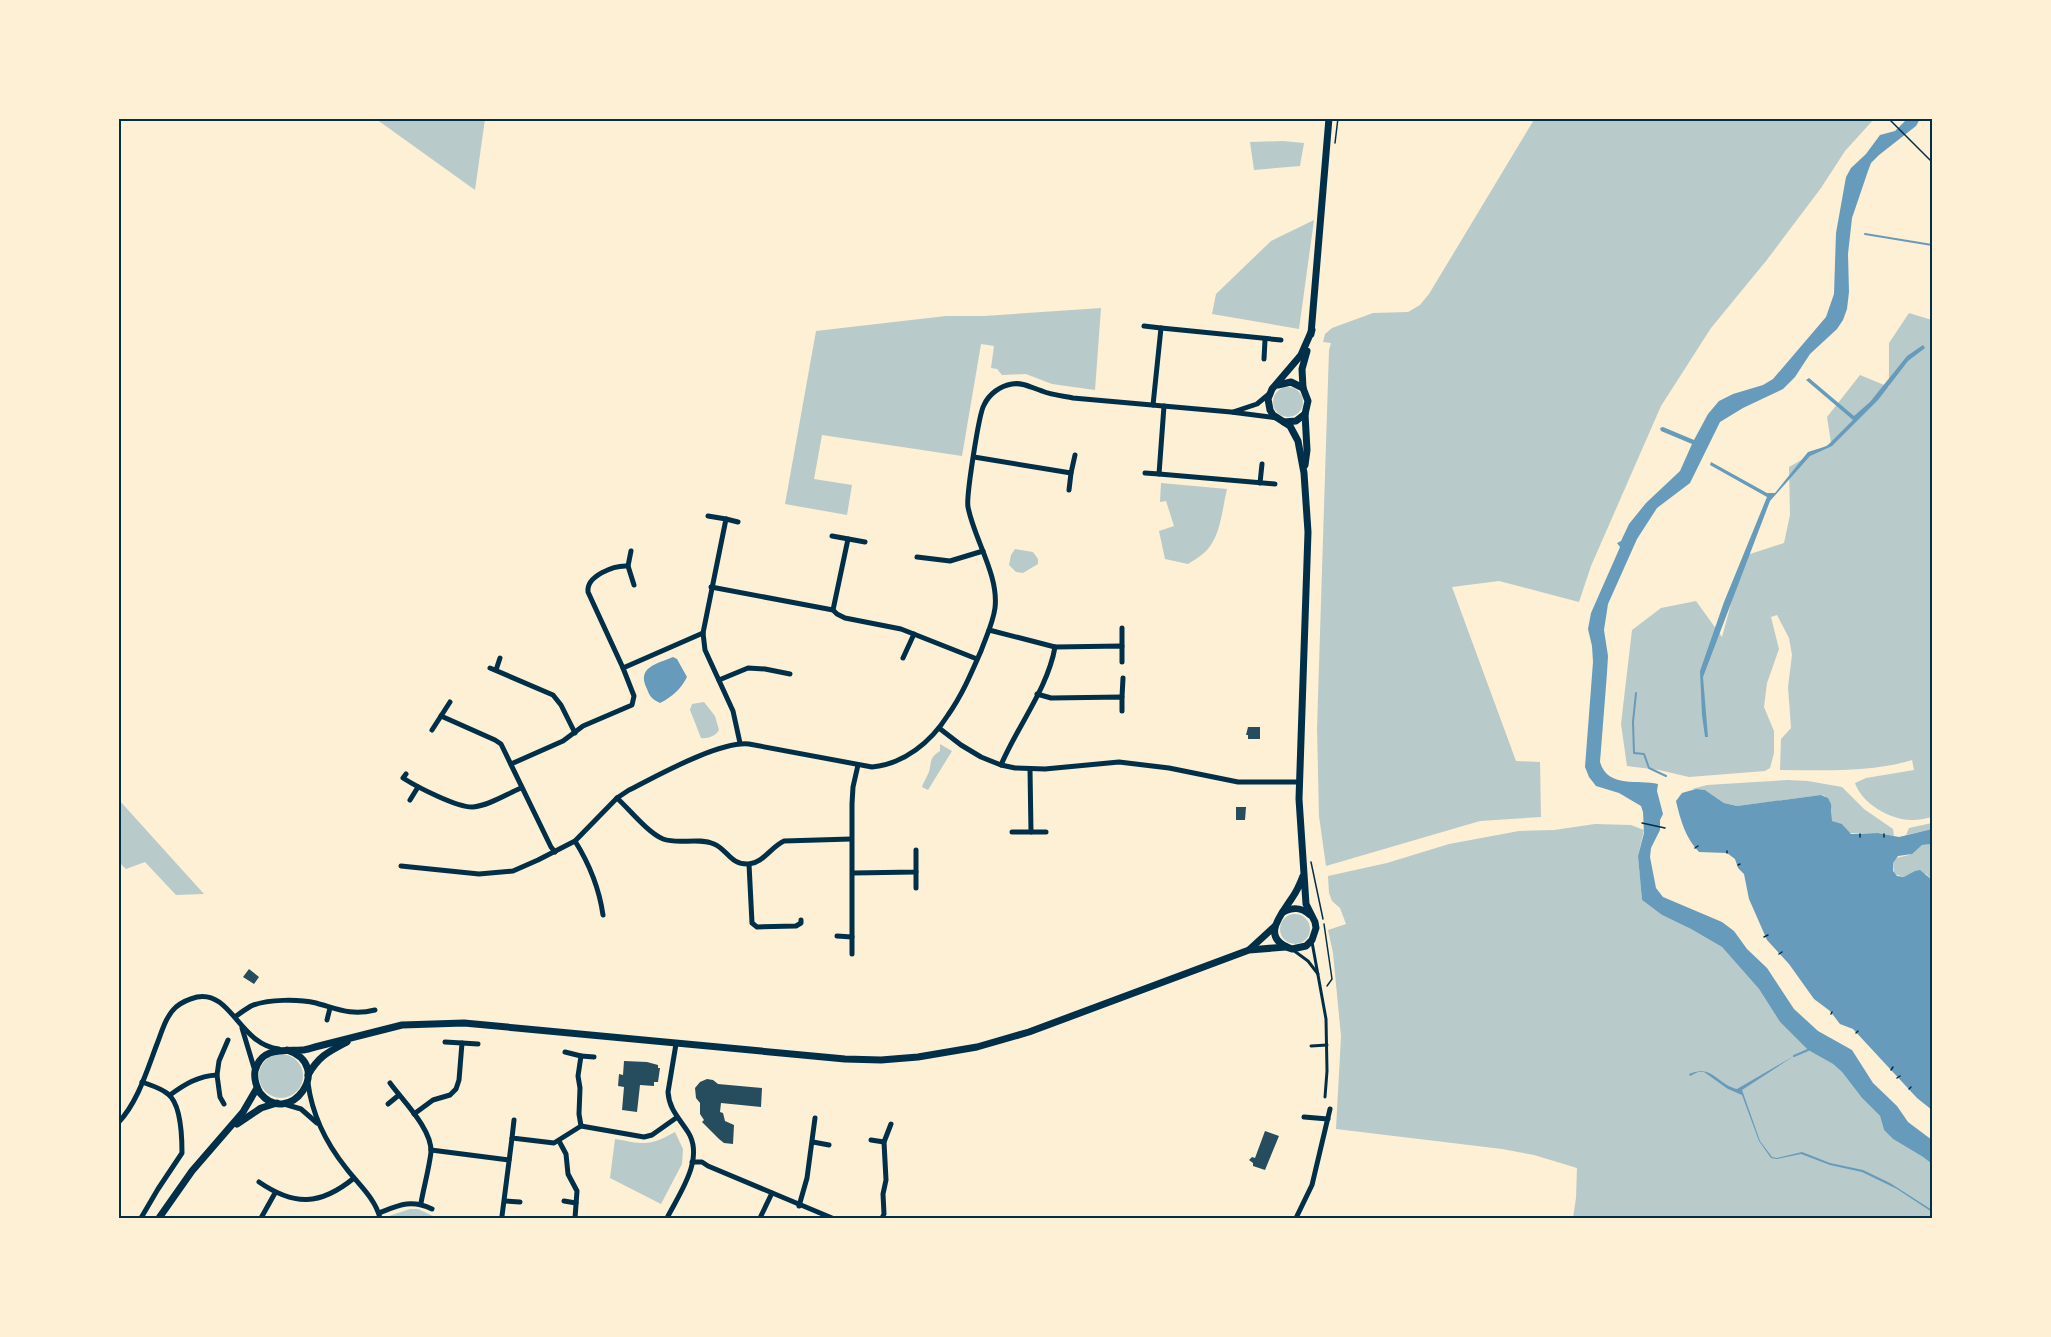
<svg xmlns="http://www.w3.org/2000/svg" width="2051" height="1337" viewBox="0 0 2051 1337" font-family="'Asap Condensed',sans-serif">
<style>
.green{fill:#b9caca}
.water{fill:#669bbc}
.lines{fill:none;stroke-linecap:round;stroke-linejoin:round}
.stream{stroke:#669bbc;stroke-width:2}
.building{fill:#264d5e}
.path{stroke:#003049;stroke-width:1.5}
.service{stroke:#003049;stroke-width:3}
.minor{stroke:#003049;stroke-width:5}
.tertiary{stroke:#003049;stroke-width:7}
.neatline{fill:none;stroke:#003049;stroke-width:2}
</style>
<rect width="100%" height="100%" fill="#fdf0d5"/>
<g class="green">
<path d="M1535,118L1874,119L1845,151L1821,188L1766,261L1711,328L1661,406L1591,566L1579,602L1499,581L1452,587L1516,761L1540,762L1541,817L1480,821L1326,866L1319,816L1317,728L1329,350L1331,343L1323,342L1325,334L1332,328L1373,313L1408,312L1420,305L1429,294Z"/>
<path d="M376,119H485L475,190Z"/>
<path d="M1283,141L1304,143L1300,166L1254,170L1250,142Z"/>
<path d="M1314,220L1299,329L1212,314L1216,294L1271,241Z"/>
<path d="M1101,308L1095,390L1052,384L1026,374L1002,375L997,369L991,368L994,346L981,344L962,456L822,435L814,479L852,485L847,515L785,504L816,331L946,316H984Z"/>
<path d="M1909,313L1932,320V817C1926,818 1920,820 1913,820C1892,821 1862,804 1855,783L1866,778L1914,770L1912,760C1869,773 1823,770 1780,770L1781,739L1791,728L1788,687L1792,655L1789,638L1777,615L1771,617L1779,649L1767,683L1764,707L1774,731V753L1770,768L1765,771L1689,777L1659,770L1627,766L1621,724L1632,630L1661,608L1696,601L1722,637L1744,556L1784,543L1790,515L1789,467L1831,443L1827,417L1860,375L1889,387V343Z"/>
<circle cx="1288" cy="402" r="15"/>
<path d="M1161,483L1227,489C1222,509 1221,538 1204,553C1199,557 1193,561 1188,564L1165,559L1159,531L1174,526L1166,501L1160,502Z"/>
<path d="M1015,549L1033,552L1038,559V564L1023,573L1016,572L1009,565L1011,555Z"/>
<path d="M704,702L715,716L719,730C716,736 707,739 701,738L690,710L692,704Z"/>
<path d="M940,744L952,751L928,790L922,787C924,781 929,774 930,768C931,759 932,756 940,751Z"/>
<path d="M1787,780L1808,781L1842,787L1864,809L1893,829L1894,836L1878,833H1849L1843,825L1832,821V810L1825,796L1822,795L1737,806L1724,803L1705,790L1692,789L1707,785Z"/>
<path d="M119,800L204,894L176,895L145,862L126,869L119,862Z"/>
<path d="M1932,823V829L1906,835L1909,828Z"/>
<path d="M1595,824L1631,825L1644,830L1638,856L1642,900L1662,915L1691,929L1722,947L1759,989L1780,1022L1808,1050L1833,1064L1842,1072L1862,1098L1880,1116L1884,1130L1893,1139L1923,1157L1932,1164V1218H1573L1576,1198L1577,1168L1534,1155L1502,1149L1336,1129L1341,1036L1333,953L1328,930L1346,924L1340,908L1332,901L1329,893L1328,876L1387,863L1449,844L1519,831L1554,830Z"/>
<path d="M1932,844V880L1926,874L1904,877L1894,874L1893,863L1896,858L1909,855L1922,845Z"/>
<circle cx="1295" cy="929" r="15"/>
<circle cx="281" cy="1076" r="22"/>
<path d="M675,1132L683,1149L682,1164L661,1204L610,1178L615,1139C644,1144 648,1147 675,1132Z"/>
<path d="M410,1209H418L437,1218H387L386,1217Z"/>
</g>
<g class="water">
<path d="M1907,119H1920L1916,126L1879,155L1871,163L1868,171L1852,218L1848,254L1849,292L1847,309L1843,320L1837,329L1810,354L1795,377L1783,389L1743,408L1720,422L1690,483L1657,508L1637,539L1608,604L1604,630L1608,656L1607,673L1600,762C1608,789 1639,779 1658,784L1657,791L1663,814L1660,820V830L1651,848L1650,857L1656,888L1663,897L1722,922L1734,931L1747,949L1767,968L1794,1009L1818,1031L1852,1050L1873,1083L1897,1106L1908,1122L1932,1140V1164L1923,1157L1893,1139L1884,1130L1880,1116L1862,1098L1842,1072L1833,1064L1808,1050L1780,1022L1759,989L1722,947L1691,929L1662,915L1642,900L1638,856L1644,833L1643,812L1641,806L1619,793L1596,786L1589,777L1585,767L1593,662L1592,646L1588,629L1591,613L1617,554L1620,547L1617,543L1621,541L1629,524L1646,503L1680,471L1692,444L1661,431L1660,428L1663,427L1694,440L1708,414L1719,401L1733,394L1763,385L1773,379L1826,317L1834,294L1836,233L1846,177L1851,168L1866,154L1880,135L1895,131Z"/>
<path d="M1923,345L1925,348L1908,361L1878,400L1832,446L1810,456L1770,501L1703,677L1708,737H1705L1702,715L1700,671L1724,602L1767,497L1710,465L1711,462L1767,493H1775L1808,452L1827,446L1853,420L1806,380L1809,378L1854,416L1870,402L1907,356Z"/>
<path d="M673,657L677,659L687,677C681,689 672,697 660,703C652,699 650,697 647,689C636,667 657,664 673,657Z"/>
<path d="M1696,789L1705,790L1724,803L1737,806L1821,795L1828,798L1831,804L1832,821L1842,824L1851,834L1878,833L1899,837L1932,829V844L1922,845L1912,854L1898,856L1893,863V871L1897,876L1904,877L1915,871L1920,870L1932,880V1110L1917,1098L1853,1029L1840,1024L1830,1011L1814,999L1789,964L1767,940L1749,899L1744,874L1738,868L1735,859L1727,853L1699,852C1686,839 1680,819 1676,801L1682,793Z"/>
<path d="M1794,1056L1742,1090L1760,1141L1772,1157L1777,1158L1802,1152L1830,1163L1863,1170L1890,1183L1932,1210V1212L1897,1189L1862,1172L1830,1165L1801,1154L1777,1159L1771,1158L1759,1141L1742,1095L1728,1089L1704,1072H1698L1690,1076L1689,1074C1713,1064 1716,1084 1737,1089Z"/>
</g>
<g class="lines">
<g class="stream">
<path d="M1865,234L1932,245"/>
<path d="M1636,693L1633,722L1634,753L1644,754L1649,768L1666,776"/>
<path d="M1794,1056L1808,1050"/>
</g>
</g>
<g class="building">
<path d="M1248,727H1260V739H1248V735H1246Z"/>
<path d="M1236,807H1246L1245,820H1236Z"/>
<path d="M249,969L259,977L254,984L243,977Z"/>
<path d="M624,1061L647,1062L658,1065V1068H660L658,1082H654V1086L640,1085L637,1112L622,1110L624,1087L618,1086L619,1074L623,1075Z"/>
<path d="M707,1079L713,1080L718,1084L762,1088L761,1107L721,1103L720,1112L723,1113L725,1121L734,1125L733,1144L724,1143L719,1139L702,1122L704,1120L700,1114V1103L696,1098L695,1088L700,1082Z"/>
<path d="M1265,1131L1279,1136L1265,1170L1253,1166V1163L1249,1160L1252,1157L1255,1158Z"/>
</g>
<g class="lines">
<g class="path">
<path d="M1888,118L1932,162"/>
<path d="M1335,143L1338,118"/>
<path d="M1642,823L1665,828"/>
<path d="M1860,837V834"/>
<path d="M1884,837V834"/>
<path d="M1695,848L1698,846"/>
<path d="M1727,853V851"/>
<path d="M1311,862L1323,919"/>
<path d="M1738,865L1740,864"/>
<path d="M1324,924L1332,979L1327,986"/>
<path d="M1764,937L1768,935"/>
<path d="M1779,954L1782,952"/>
<path d="M1831,1014L1832,1012"/>
<path d="M1856,1033L1858,1031"/>
<path d="M1891,1070L1893,1067"/>
<path d="M1897,1078L1900,1076"/>
<path d="M1909,1089L1911,1087"/>
</g>
<g class="service">
<path d="M1312,942L1326,1019L1327,1071L1325,1097"/>
<path d="M1293,950L1308,961L1318,974"/>
<path d="M1311,1046L1327,1045"/>
</g>
<g class="minor">
<path d="M1144,326L1161,328"/>
<path d="M1264,359L1265,340"/>
<path d="M1153,405L1161,328L1281,340"/>
<path d="M1233,412L1257,404L1269,394"/>
<path d="M974,457L1071,473L1075,455"/>
<path d="M1145,473L1159,474L1164,406"/>
<path d="M1159,474L1275,484"/>
<path d="M1260,483L1262,464"/>
<path d="M1069,490L1071,473"/>
<path d="M708,516L726,519L703,633L705,650L733,711L740,743"/>
<path d="M726,519L738,522"/>
<path d="M832,536L865,542"/>
<path d="M631,551L628,566C614,565 586,576 588,592L623,668L703,633"/>
<path d="M917,557L950,561L983,551"/>
<path d="M628,566L634,585"/>
<path d="M711,587L833,610L837,614L845,618L901,629L977,659"/>
<path d="M833,610L848,539"/>
<path d="M989,630L1055,647C1048,688 1017,727 1001,765"/>
<path d="M1122,646V628"/>
<path d="M1055,647L1122,646V662"/>
<path d="M903,658L914,634"/>
<path d="M490,668L553,695L561,705L575,733"/>
<path d="M496,670L500,658"/>
<path d="M719,680L748,668L765,669L790,674"/>
<path d="M1037,694L1051,698L1122,697V711"/>
<path d="M1122,697L1123,678"/>
<path d="M450,702L441,716L495,740L501,744L551,847L555,852"/>
<path d="M939,728L961,745L981,757L1001,765L1015,768L1045,769L1119,762L1169,768L1238,782H1299"/>
<path d="M432,730L441,716"/>
<path d="M511,764L563,741L583,726L632,705L634,696L623,668"/>
<path d="M1030,769L1031,832H1046"/>
<path d="M406,774L403,778C417,787 458,808 473,807C488,806 507,794 521,788"/>
<path d="M617,798C629,809 648,833 663,839C679,845 698,837 714,844C728,850 730,865 749,864C763,863 771,847 784,841L851,839"/>
<path d="M410,800L418,787"/>
<path d="M1012,832H1031"/>
<path d="M575,841C590,865 599,887 603,915"/>
<path d="M749,864L752,923L757,927L796,926L801,923V920"/>
<path d="M401,866L479,874L513,871L538,860L575,841L617,798L629,790C657,776 719,741 749,744L872,767C904,764 931,742 948,715C962,695 971,674 981,651C986,637 993,623 995,608C999,575 974,539 968,507C966,497 979,413 984,405C989,394 1000,386 1012,384C1023,382 1032,388 1042,391C1052,395 1063,396 1073,398L1231,412L1277,418"/>
<path d="M916,872V888"/>
<path d="M853,873L916,872V850"/>
<path d="M837,936L852,937"/>
<path d="M852,954V804L853,787L858,765"/>
<path d="M235,1017C240,1013 246,1009 251,1006C267,999 299,999 316,1003C338,1009 351,1016 375,1010"/>
<path d="M327,1020L330,1008"/>
<path d="M242,1028L255,1071"/>
<path d="M445,1042L462,1043"/>
<path d="M565,1052L581,1056"/>
<path d="M217,1075L219,1061L228,1040"/>
<path d="M308,1083C312,1114 326,1143 346,1168C358,1184 375,1198 380,1218"/>
<path d="M390,1083C403,1101 432,1129 431,1152C429,1169 424,1186 421,1203"/>
<path d="M170,1095C185,1084 198,1076 217,1075L220,1097L224,1104"/>
<path d="M284,1104L301,1109L317,1123"/>
<path d="M388,1104L399,1095"/>
<path d="M414,1114L433,1100L450,1095L456,1089L459,1080L462,1043L478,1044"/>
<path d="M1304,1117L1328,1119"/>
<path d="M514,1120L512,1138L554,1143L581,1126L644,1137L652,1135L676,1118"/>
<path d="M118,1123C138,1102 147,1070 157,1044C162,1031 166,1016 176,1007C182,1002 189,999 197,997C231,990 240,1045 279,1049"/>
<path d="M581,1126L579,1114L580,1088L578,1076L581,1056L594,1057"/>
<path d="M871,1140L884,1142"/>
<path d="M559,1141L566,1154L568,1174L577,1191L575,1218"/>
<path d="M813,1142L829,1145"/>
<path d="M431,1150L509,1160"/>
<path d="M692,1162H702L708,1166L832,1218"/>
<path d="M259,1182C294,1206 320,1206 354,1178"/>
<path d="M505,1201L520,1202"/>
<path d="M564,1201L576,1203"/>
<path d="M799,1206L807,1178L815,1118"/>
<path d="M379,1213C399,1205 411,1199 432,1209"/>
<path d="M502,1216L512,1138"/>
<path d="M141,1218L158,1189L182,1153C182,1138 181,1104 168,1094C161,1088 150,1085 142,1082"/>
<path d="M261,1218L275,1193"/>
<path d="M667,1218C679,1194 705,1159 688,1132C679,1118 669,1109 668,1092L676,1044"/>
<path d="M760,1218L772,1193"/>
<path d="M882,1218L884,1214L883,1194L886,1180L884,1142L891,1124"/>
<path d="M1296,1218L1312,1185L1330,1109"/>
</g>
<g class="tertiary">
<path d="M1311,334L1329,118"/>
<path d="M1278,385L1291,382L1303,388"/>
<path d="M1284,422L1296,421L1305,414"/>
<path d="M1305,465L1307,450L1305,414L1308,401L1303,388L1302,369L1307,351"/>
<path d="M1303,876C1300,884 1297,891 1292,898C1281,915 1259,938 1292,949L1306,946L1312,940L1316,928L1315,922L1306,904L1299,799L1308,532L1304,473L1298,441L1290,426L1273,415L1270,410L1268,399L1272,389L1301,355L1312,330"/>
<path d="M1283,912C1293,907 1301,907 1310,915"/>
<path d="M1250,949L1274,927"/>
<path d="M287,1050C336,1066 289,1129 260,1093C256,1086 254,1078 255,1071C261,1047 283,1051 302,1050C306,1050 311,1048 315,1047L402,1025L464,1023L845,1059L881,1060L918,1057L977,1047L1029,1032L1249,950L1286,947"/>
<path d="M308,1075C319,1056 328,1052 347,1042"/>
<path d="M237,1124L261,1108L277,1103"/>
<path d="M159,1218L192,1171L243,1112L257,1088"/>
</g>
</g>
<rect width="2051" height="1337" fill="none" stroke="#fdf0d5" stroke-width="240"/>
<rect x="120" y="120" width="1811" height="1097" class="neatline"/>
</svg>
